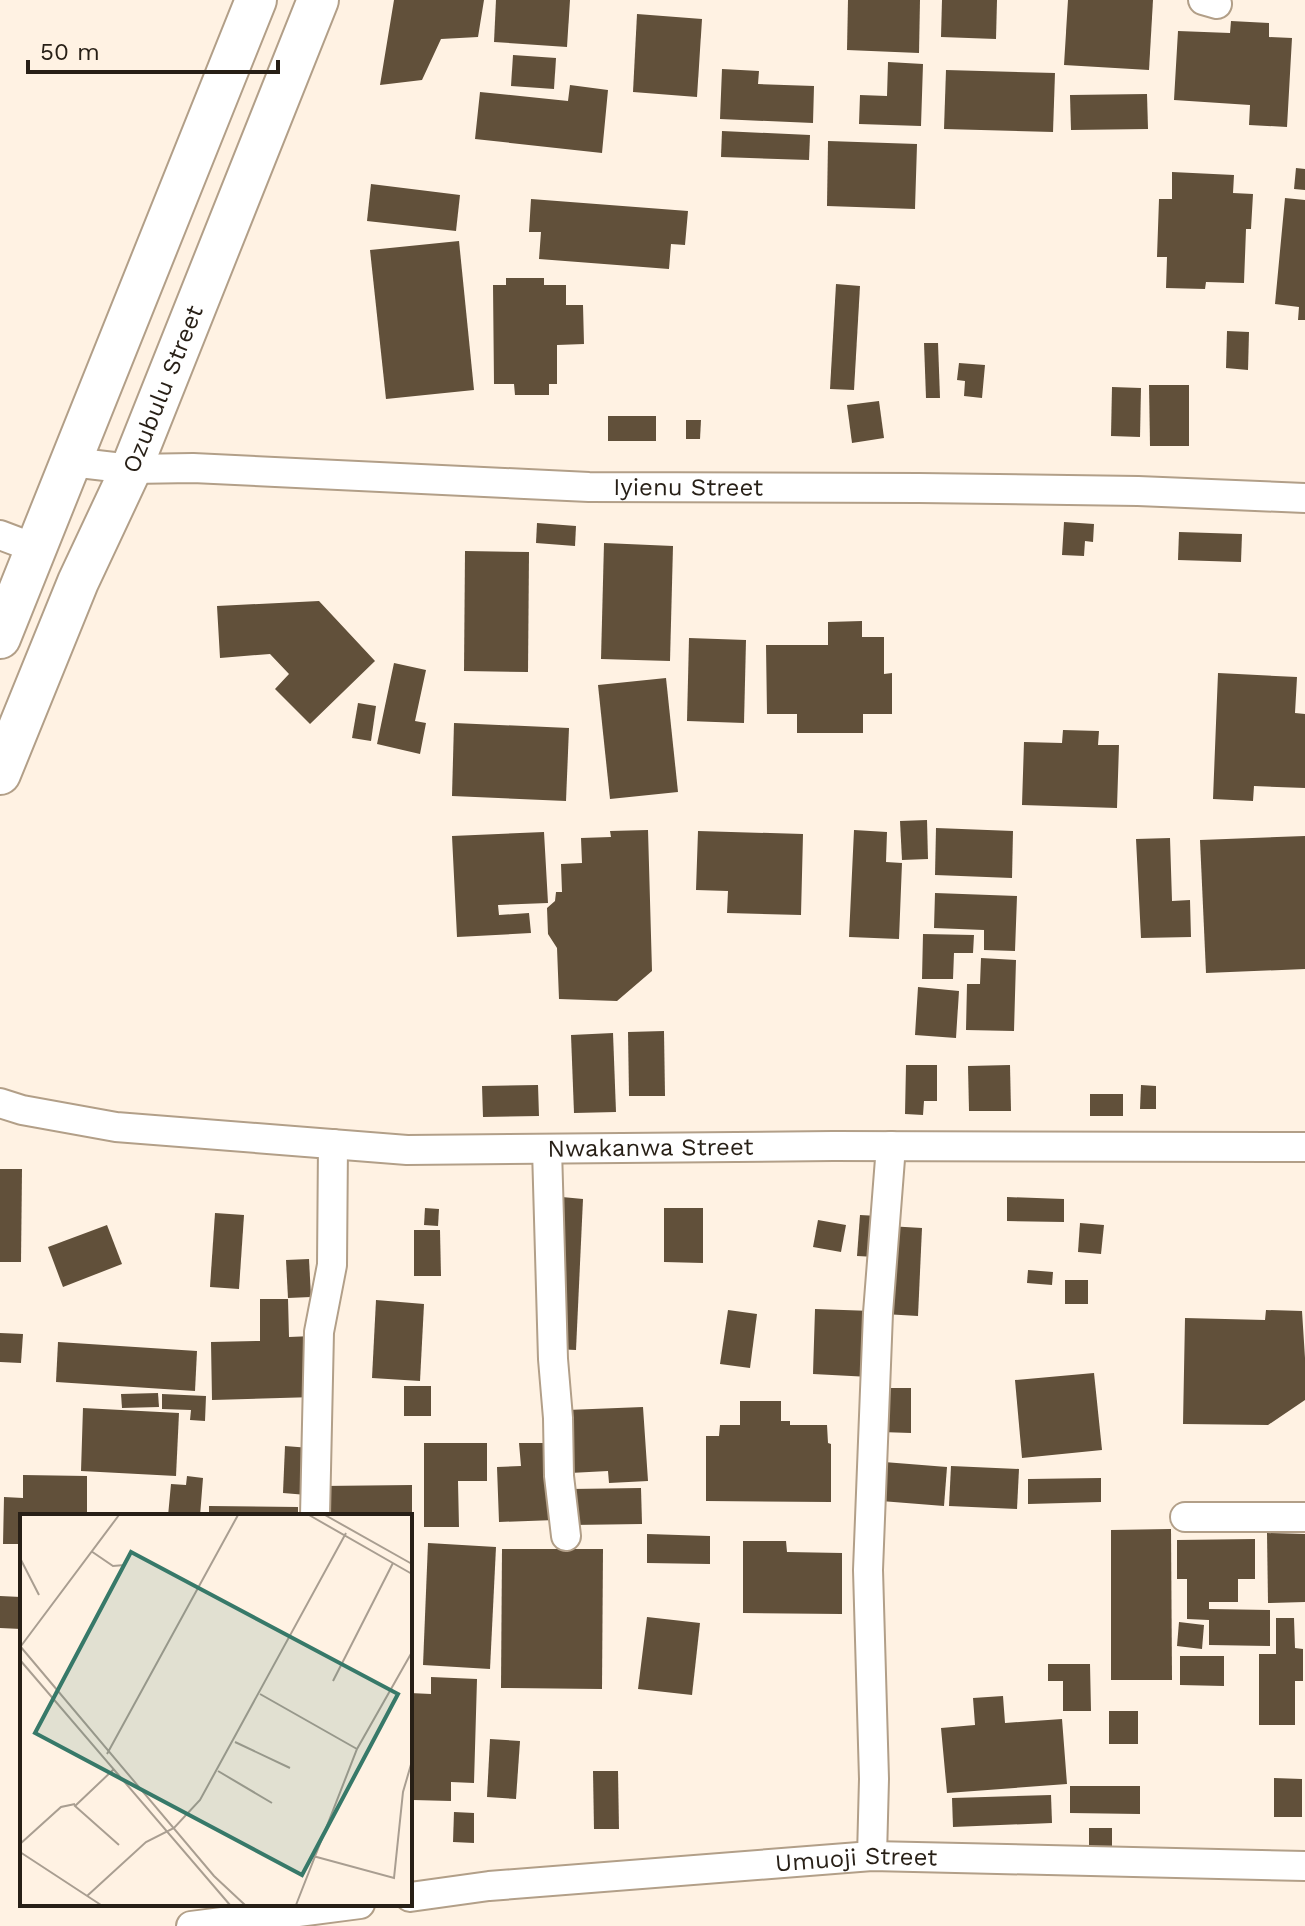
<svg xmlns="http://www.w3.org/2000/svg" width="1305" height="1926" viewBox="0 0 1305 1926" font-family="'Work Sans',sans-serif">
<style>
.building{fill:#61503a}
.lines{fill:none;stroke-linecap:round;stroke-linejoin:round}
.minor-casing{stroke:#b29f88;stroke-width:32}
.secondary-casing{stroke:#b29f88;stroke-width:44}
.minor{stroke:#fff;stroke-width:28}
.secondary{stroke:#fff;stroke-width:40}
.labels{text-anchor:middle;stroke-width:8;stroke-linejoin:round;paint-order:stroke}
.street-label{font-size:24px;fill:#271f16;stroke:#fff2e3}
.inset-road{fill:none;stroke:#a99e91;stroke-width:2}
.view{fill:#377969;fill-opacity:0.15;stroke:#377969;stroke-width:4}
.inset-edge{fill:none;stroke:#271f16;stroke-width:4}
</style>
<rect width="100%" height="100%" fill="#fff2e3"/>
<g class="building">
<path d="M394,0H484L478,37L441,39L422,80L380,85Z"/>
<path d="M496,0H570L567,47L494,42Z"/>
<path d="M848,0H920L919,53L847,50Z"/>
<path d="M942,0H997L996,39L941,37Z"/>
<path d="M1068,0H1153L1149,70L1064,65Z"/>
<path d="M637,14L702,19L697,97L633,92Z"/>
<path d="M1231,21L1269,23V37L1292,38L1287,127L1249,125L1250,105L1174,100L1178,31L1230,33Z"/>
<path d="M513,55L556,58L554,89L511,86Z"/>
<path d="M888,62L923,64L921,126L859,124L860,95L887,96Z"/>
<path d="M722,69L759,71L758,84L814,86L813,123L720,119Z"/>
<path d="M946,70L1055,73L1053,132L944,129Z"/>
<path d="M570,85L608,90L602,153L475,139L480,92L568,101Z"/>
<path d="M1147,94L1148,129L1071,130L1070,95Z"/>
<path d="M722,131L810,135L809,160L721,157Z"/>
<path d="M828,141L917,144L915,209L827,206Z"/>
<path d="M1296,168L1305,169V190L1294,189Z"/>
<path d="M1172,172L1234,175L1233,193L1253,194L1251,229H1246L1244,283L1206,282L1205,289L1166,288L1167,257H1157L1159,199H1172Z"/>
<path d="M371,184L460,195L456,231L367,221Z"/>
<path d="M1285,198L1305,200V320H1298L1299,307L1275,304Z"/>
<path d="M531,199L688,211L685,245L671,244L669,269L539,259L541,232H529Z"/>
<path d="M459,241L474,390L386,399L370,250Z"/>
<path d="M506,278H544V285H566V305H583L584,344L557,345V384H549V395H515L514,384H494L493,285H506Z"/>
<path d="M836,284L860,286L854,390L830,389Z"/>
<path d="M1227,331L1249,332L1248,370L1226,368Z"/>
<path d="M924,343H938L940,398H926Z"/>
<path d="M959,363L985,365L982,398L964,396L965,381L957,380Z"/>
<path d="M1149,385H1189V446H1150Z"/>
<path d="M1112,387L1141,388L1140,437L1111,436Z"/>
<path d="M879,401L884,438L852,443L847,405Z"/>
<rect x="608" y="416" width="48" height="25"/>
<path d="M686,420H701L700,439H686Z"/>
<path d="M1064,522L1094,524L1093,542L1085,541L1084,556L1062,555Z"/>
<path d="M537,523L576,526L575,546L536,543Z"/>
<path d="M1179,532L1242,534L1241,562L1178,560Z"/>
<path d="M604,543L673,546L670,661L601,659Z"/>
<path d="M465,551L529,552L528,672L464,671Z"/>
<path d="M319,601L375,661L310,724L275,689L289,674L270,654L220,658L217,606Z"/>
<path d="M862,621V637H884V674L892,673V714H863V733H797V714H767L766,645H828V622Z"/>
<path d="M689,638L746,640L744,723L687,721Z"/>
<path d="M394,663L426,670L415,721L426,723L420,754L377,744Z"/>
<path d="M1218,673L1297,677L1295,713L1305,714V788L1254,786L1253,801L1213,799Z"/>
<path d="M666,678L678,792L610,799L598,685Z"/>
<path d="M358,703L376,706L371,741L352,738Z"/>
<path d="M454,723L569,728L566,801L452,796Z"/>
<path d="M1063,730L1099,731L1098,745H1119L1117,808L1022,805L1024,742L1062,743Z"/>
<path d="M927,820L928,859L902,860L900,821Z"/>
<path d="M936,828L1013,831L1012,878L935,875Z"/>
<path d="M648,830L652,971L617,1001L559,999L557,948L548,934L547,908L555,901L556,892H562L561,864L582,863L581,838L611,837L610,831Z"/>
<path d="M854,830L887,832L886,862L902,863L899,939L849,937Z"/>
<path d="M698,831L803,834L801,915L727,913L728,891L696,890Z"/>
<path d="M544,832L548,903L498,905L499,915L529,913L531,933L457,937L452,836Z"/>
<path d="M1305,836V969L1206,973L1200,840Z"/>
<path d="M1170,838L1172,901L1190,900L1191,937L1141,938L1136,839Z"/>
<path d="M935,893L1017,896L1015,951L984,950V930L934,928Z"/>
<path d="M923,934L974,935L973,953H954L953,979H922Z"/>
<path d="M981,958L1016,960L1014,1031L966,1030L967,984H980Z"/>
<path d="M918,987L959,991L956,1038L915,1035Z"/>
<path d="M664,1031L665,1096H629L628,1032Z"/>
<path d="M613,1033L616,1112L574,1113L571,1035Z"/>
<path d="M906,1065H937V1101H924L923,1115L905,1114Z"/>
<path d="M1010,1065L1011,1111H969L968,1066Z"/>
<path d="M538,1085L539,1116L483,1117L482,1086Z"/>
<path d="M1141,1085L1156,1086V1109H1140Z"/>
<rect x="1090" y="1094" width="33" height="22"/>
<path d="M0,1169H22L21,1262H0Z"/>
<path d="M562,1197L583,1199L576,1350L554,1349Z"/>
<path d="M1007,1197L1064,1199V1222L1007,1221Z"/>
<path d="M425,1208L439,1209L438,1226L424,1225Z"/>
<path d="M664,1208H703V1263L664,1262Z"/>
<path d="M215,1213L244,1215L239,1289L210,1287Z"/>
<path d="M860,1215L878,1216L876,1257L857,1256Z"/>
<path d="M818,1220L846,1225L841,1252L813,1247Z"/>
<path d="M1080,1223L1104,1225L1101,1254L1078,1252Z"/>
<path d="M107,1225L122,1264L63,1287L48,1247Z"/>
<path d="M888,1226L922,1228L918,1316L884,1314Z"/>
<path d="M414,1230H440L441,1276H414Z"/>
<path d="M309,1259L311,1297L288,1298L286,1260Z"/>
<path d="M1028,1270L1053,1272L1052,1285L1027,1283Z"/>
<rect x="1065" y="1280" width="23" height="24"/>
<path d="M260,1299H288L289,1337L313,1336L315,1397L212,1400L211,1342L260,1341Z"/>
<path d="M376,1300L424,1304L420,1381L372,1378Z"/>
<path d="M815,1309L872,1311L870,1377L813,1374Z"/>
<path d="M728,1310L757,1314L750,1368L720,1364Z"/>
<path d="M1266,1310L1302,1311L1305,1358V1400L1268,1425L1183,1424L1185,1318L1265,1320Z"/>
<path d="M0,1333L23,1334L21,1363L0,1362Z"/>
<path d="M58,1342L197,1351L195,1391L56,1382Z"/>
<path d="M1094,1373L1102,1450L1022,1458L1015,1380Z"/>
<rect x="404" y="1386" width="27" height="30"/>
<path d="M882,1388H911V1433L881,1432Z"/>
<path d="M158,1393L159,1407L122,1408L121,1394Z"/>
<path d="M162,1394L206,1396L205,1421L190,1420L191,1410L162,1409Z"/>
<path d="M740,1401H781V1421H790V1425H827L828,1443L831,1444V1502L706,1501V1436H719L720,1425H740Z"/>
<path d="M643,1407L648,1481L609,1483L608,1471L570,1473L567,1410Z"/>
<path d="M83,1408L179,1413L176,1476L81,1471Z"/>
<path d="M424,1443H487V1481H458L459,1527H424Z"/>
<path d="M519,1443H553L555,1520L499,1522L497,1467L521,1466Z"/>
<path d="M285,1446L310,1448L307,1495L283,1493Z"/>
<path d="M884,1462L947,1467L944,1506L881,1501Z"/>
<path d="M951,1466L1019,1469L1017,1509L949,1506Z"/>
<path d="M23,1475L87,1476V1516H22V1544H3L4,1497L23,1498Z"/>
<path d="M187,1476L203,1478L200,1516H168L171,1484L186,1485Z"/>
<path d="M1101,1478V1502L1028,1504V1479Z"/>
<path d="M412,1485V1516H323L322,1486Z"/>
<path d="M641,1488L642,1524L572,1525L571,1489Z"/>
<path d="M209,1506L298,1507V1516H209Z"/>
<path d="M1171,1529L1172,1680H1111V1530Z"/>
<path d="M1267,1533L1305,1534V1602L1268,1603Z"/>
<path d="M647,1534L710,1536V1564L647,1563Z"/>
<path d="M1255,1539V1579H1238V1602H1209V1609L1270,1610V1646L1209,1645V1620L1187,1619V1579H1177V1540Z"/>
<path d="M743,1541H786L787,1552L842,1553V1614L743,1613Z"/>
<path d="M428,1543L496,1547L490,1669L423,1665Z"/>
<path d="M502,1549H603L602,1689L501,1688Z"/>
<path d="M0,1596L21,1597V1629L0,1628Z"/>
<path d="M647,1617L700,1623L692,1695L638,1689Z"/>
<path d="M1276,1618H1294L1295,1648L1303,1649V1681H1295V1725H1259V1654H1276Z"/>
<path d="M1179,1622L1204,1625L1202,1649L1177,1646Z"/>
<path d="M1180,1656H1224V1686L1180,1685Z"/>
<path d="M1048,1664H1090L1091,1711H1063V1681H1048Z"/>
<path d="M431,1677L477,1679L474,1783L451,1782V1801L413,1800L414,1781H410V1693L431,1694Z"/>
<path d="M1003,1696L1005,1723L1062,1719L1067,1784L947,1793L941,1728L975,1725L973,1698Z"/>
<rect x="1109" y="1711" width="29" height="33"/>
<path d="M490,1739L520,1741L516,1799L487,1797Z"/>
<path d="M593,1771H618L619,1829H594Z"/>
<path d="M1274,1778L1302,1779V1817H1274Z"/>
<path d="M1070,1786H1140V1814L1070,1813Z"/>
<path d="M1051,1795L1052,1823L953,1827L952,1798Z"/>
<path d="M454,1812L474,1813V1843L453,1842Z"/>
<rect x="1089" y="1828" width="23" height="26"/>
</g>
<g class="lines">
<g class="minor-casing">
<g id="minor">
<path d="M1203,0L1217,4"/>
<path id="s1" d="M71,462L131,469L193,468L589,487L919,488L1138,491L1305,498"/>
<path d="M0,535L37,549"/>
<path id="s2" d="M0,1103L22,1110L116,1127L407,1150L833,1146L1305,1147"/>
<path d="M547,1149L553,1359L558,1418L559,1476L566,1536"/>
<path d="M315,1516L319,1332L332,1265L333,1144"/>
<path d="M1185,1517H1305"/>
<path d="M872,1856L874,1779L868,1570L878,1313L891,1146"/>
<path id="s3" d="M410,1897L489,1886L872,1856L1305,1866"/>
<path d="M191,1926L360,1904"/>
</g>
</g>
<g class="secondary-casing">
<g id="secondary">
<path d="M0,638L256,0"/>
<path id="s4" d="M0,774L78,582L131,469L318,0"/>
</g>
</g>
<use href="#minor" class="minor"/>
<use href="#secondary" class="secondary"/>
</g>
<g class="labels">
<g class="street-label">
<text dy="8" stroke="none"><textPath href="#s4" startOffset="418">Ozubulu Street</textPath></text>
<text dy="8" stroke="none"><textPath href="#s1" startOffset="618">Iyienu Street</textPath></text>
<text dy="8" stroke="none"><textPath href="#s2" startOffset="654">Nwakanwa Street</textPath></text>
<text dy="8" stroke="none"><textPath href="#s3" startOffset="448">Umuoji Street</textPath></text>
</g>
</g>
<g transform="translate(20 1514)">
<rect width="392" height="392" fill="#fff2e3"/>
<path class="inset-road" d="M289,1L392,60M305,1L392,50M71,37L93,52L105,51M0,44L19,81M0,132L194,362L225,391M1,132L99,1M0,146L210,391M313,167L373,49M240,180L337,235M215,228L270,254M87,240L218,1M94,255L55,292L99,331M198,257L252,289M0,330L41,293L55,290M0,338L81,391M293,342L374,364L383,278L392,247M67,382L126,328L154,314L180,286L326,19M276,391L337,235L392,138"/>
<path class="view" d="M111,38L378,180L282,361L15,219Z"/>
<rect width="392" height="392" class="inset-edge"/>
</g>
<path d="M28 60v12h250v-12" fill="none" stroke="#271f16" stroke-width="4"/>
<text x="40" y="60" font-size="24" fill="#271f16" stroke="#fff2e3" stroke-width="6" paint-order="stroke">50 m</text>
</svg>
